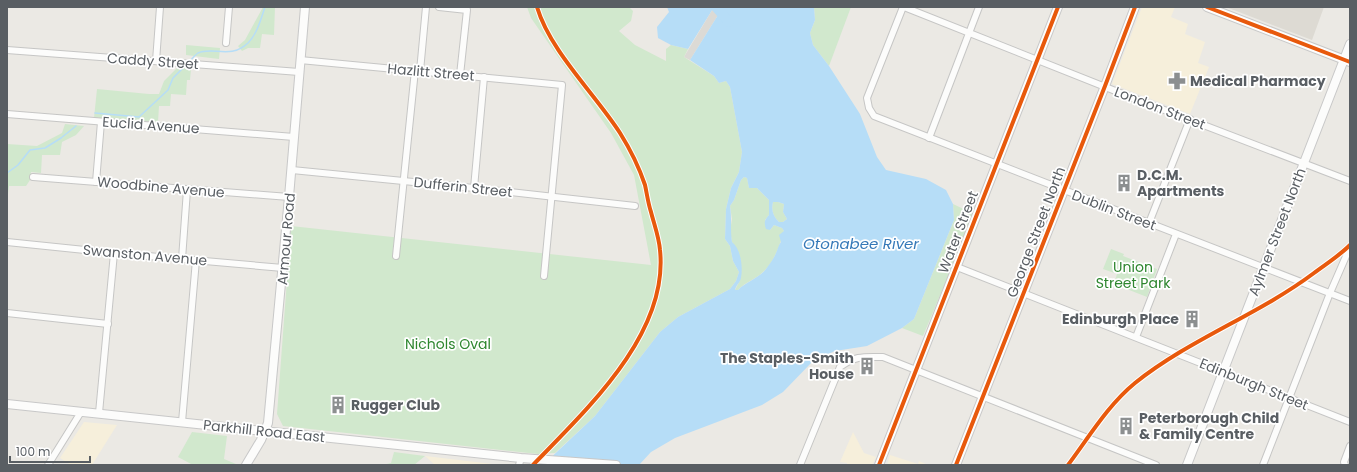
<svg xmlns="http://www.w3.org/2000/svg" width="1357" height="472" viewBox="0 0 1357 472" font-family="Poppins,sans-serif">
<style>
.commercial{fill:#f6efdb}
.industrial{fill:#dcdad5}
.education{fill:#dddad3}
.green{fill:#d1e8cd}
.water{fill:#b6ddf7;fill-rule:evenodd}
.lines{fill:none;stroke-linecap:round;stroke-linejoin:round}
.stream{stroke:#b6ddf7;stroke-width:1.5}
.river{stroke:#b6ddf7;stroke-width:10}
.street-casing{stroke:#c6c6c5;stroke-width:8}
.secondary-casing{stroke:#c8c8c8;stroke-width:10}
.street{stroke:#fcfcfb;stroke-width:6}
.secondary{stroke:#fcfcfb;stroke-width:8}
.cycleway-casing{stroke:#fff;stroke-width:6}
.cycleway{stroke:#e8590c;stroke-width:4}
.labels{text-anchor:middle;stroke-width:3.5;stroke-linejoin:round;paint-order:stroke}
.street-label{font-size:14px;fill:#595e63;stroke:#fff}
.poi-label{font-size:14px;font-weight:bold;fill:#595e63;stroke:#fff;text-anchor:start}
.park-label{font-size:14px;fill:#2e862f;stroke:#fff}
.water-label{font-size:15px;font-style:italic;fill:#3679b8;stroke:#fff}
</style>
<rect width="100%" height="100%" fill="#ebe9e4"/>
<g class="commercial">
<path d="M1142,7H1175L1171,17L1188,24L1185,34L1205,42L1198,63L1209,67L1190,114L1112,84Z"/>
<path d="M84,422L117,425L92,465H71L60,458Z"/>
<path d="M853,432L864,453L876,457L872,465H847V463L840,462Z"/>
<path d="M890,455L918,464L919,461L928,465H887Z"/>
<path d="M425,456L501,465H435Z"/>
</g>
<path class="industrial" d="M714,7H723L690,60L684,57Z"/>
<path class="education" d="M1226,7H1324L1312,40Z"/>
<g class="green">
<path d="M263,7H275L274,35L262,34L260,48H248L242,51L238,46L245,40Z"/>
<path d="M527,7H629L633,11L631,21L619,31L635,45L666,61V49L671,45L688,49L684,57L714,76L719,83L726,81L730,87L742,152L739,172L731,188L726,209L725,239L730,246L733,261L739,272L736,281L730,289L678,317L660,332L595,416L555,453L538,454L283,426L277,414L291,226L651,265L634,175L611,133L531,18Z"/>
<path d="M814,7H851L829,66L813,45L810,33L815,20Z"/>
<path d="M186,45L220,48L219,59L186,55Z"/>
<path d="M178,67L191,69L190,80H187L186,95L171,94L170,106H159L158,122L94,118L97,89L149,94H159L164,81Z"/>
<path d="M65,124L84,126L76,135L62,142L60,155H42L41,173L31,172L30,180L26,186H9L7,202V144L37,146L62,133Z"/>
<path d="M744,177L747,178L749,188H757L769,200V215L765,220L770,230L774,225L782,228L784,231C781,243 773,264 763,272C756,279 745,282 738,290H735L740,280L741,261L732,242L730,231L732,219L730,206L734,200L741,180Z"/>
<path d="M773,202H778L784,204L783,212L787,219L783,222H779C773,216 771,210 773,202Z"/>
<path d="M953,204L974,214L923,336L902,328L914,319L954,220Z"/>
<path d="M1111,249L1124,254L1123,256L1157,269L1147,297L1114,284L1117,274L1103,269Z"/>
<path d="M192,432L227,436L224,459L236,464L235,465H193L178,457Z"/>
<path d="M394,452L425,456L414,465H382L391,463Z"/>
</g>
<g class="water">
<path d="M667,7H714L688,49L671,45L658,38L657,27L669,12Z"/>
<path d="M723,7H814L815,20L810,33L813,45L829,66L860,114L877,157L886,170L926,179L946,190L953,204L954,220L914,319L902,328L867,346L835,351L814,360L783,392L762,405L675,438L651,452L639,465H543L595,416L660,332L678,317L730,289L736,281L739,272L733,261L730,246L725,239L726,209L731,188L739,172L742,152L730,87L726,81L719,83L714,76L690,60ZM744,177L747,178L749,188H757L769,200V215C764,220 764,223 766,229L770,230L774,225L782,228L784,231L779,235L781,242C778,246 778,249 776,253C774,258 769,265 766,269C759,278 746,282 738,290H735C736,285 740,283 741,278C743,267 741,249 732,242C730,230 732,218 730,206L734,200L741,180ZM773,202H778L784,204L783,212L787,219L783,222H779C773,216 771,210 773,202Z"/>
</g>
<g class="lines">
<g class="stream">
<path d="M189,62C192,59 195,55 198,53C213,46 230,60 248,43C257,34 261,19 265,7"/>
<path d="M95,113L139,117L168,90L173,78L185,66"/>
<path d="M7,173L18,165L30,150L45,148L61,138L76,126"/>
</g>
<path class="river" d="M716,7L729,22"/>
<g class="street-casing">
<g id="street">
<path d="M439,7L467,10L460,75"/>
<path d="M903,7L867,98L869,108L874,116L1350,301"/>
<path d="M904,7L1133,98L1350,181"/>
<path d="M226,43L229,7"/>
<path d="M7,50L299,72"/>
<path d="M300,60L562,85L544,276"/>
<path d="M156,61L160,7"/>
<path d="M420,71L426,7"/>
<path d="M7,114L294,137"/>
<path d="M929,138L979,7"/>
<path d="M292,170L474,188L635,206"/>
<path d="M33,177L289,197"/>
<path d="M96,182L101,122"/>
<path d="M474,188L484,77"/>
<path d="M1149,223L1190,119"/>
<path d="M7,242L114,253L283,268"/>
<path d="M396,256L415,70"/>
<path d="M182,259L187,190"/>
<path d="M957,267L1350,422"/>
<path d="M7,313L108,324"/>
<path d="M1136,337L1176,234"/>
<path d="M99,413L114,253"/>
<path d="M182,422L196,260"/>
<path d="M48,465L81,412"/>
<path d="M519,465L521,458"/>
<path d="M800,465L840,367C855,355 866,357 883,357L1156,465"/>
<path d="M1263,465L1330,293L1350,247"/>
<path d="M1345,465L1344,462L1350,446"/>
</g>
</g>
<g class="secondary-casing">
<g id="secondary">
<path d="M1207,7L1350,62"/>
<path d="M7,404L521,458L616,465"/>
<path d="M246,465L261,440L268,423L289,197L305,7"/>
<path d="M879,465L1058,7"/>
<path d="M956,465L1105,86L1135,7"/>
<path d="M1187,465L1350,44"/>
</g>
</g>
<use href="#street" class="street"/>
<use href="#secondary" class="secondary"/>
<g class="cycleway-casing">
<g id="cycleway">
<path d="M1207,7L1350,62"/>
<path d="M533,465C586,410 669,334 660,250C659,237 654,224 651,212C648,203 647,194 645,185C639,167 630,149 620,133C595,94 550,51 537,7"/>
<path d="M879,465L1058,7"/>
<path d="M956,465L1105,86L1135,7"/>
<path d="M1068,465C1089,437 1108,405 1135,383C1190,339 1258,315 1314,273C1326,264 1339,256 1350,245"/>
</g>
</g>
<use href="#cycleway" class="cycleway"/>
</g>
<defs>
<g id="pharmacy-bare" transform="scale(1.38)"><path d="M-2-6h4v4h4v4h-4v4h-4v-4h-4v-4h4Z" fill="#8c8f90" stroke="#fff" stroke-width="2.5" paint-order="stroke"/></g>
<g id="building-bare" transform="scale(1.38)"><path d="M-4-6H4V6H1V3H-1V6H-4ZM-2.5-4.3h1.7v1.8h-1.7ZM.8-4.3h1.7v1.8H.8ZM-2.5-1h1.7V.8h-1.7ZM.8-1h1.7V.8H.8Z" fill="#8c8f90" stroke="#fff" stroke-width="2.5" paint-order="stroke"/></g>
</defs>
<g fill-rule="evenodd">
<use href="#pharmacy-bare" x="1177" y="81"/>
<use href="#building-bare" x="1124" y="183"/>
<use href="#building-bare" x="1192" y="319"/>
<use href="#building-bare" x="867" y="366"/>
<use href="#building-bare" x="338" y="405"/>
<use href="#building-bare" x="1126" y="426"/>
</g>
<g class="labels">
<g class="street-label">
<text transform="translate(153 61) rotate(4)" y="5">Caddy Street</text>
<text transform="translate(431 72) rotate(5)" y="5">Hazlitt Street</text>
<text transform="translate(1160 108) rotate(21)" y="5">London Street</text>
<text transform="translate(151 125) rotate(4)" y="5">Euclid Avenue</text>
<text transform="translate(161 187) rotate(5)" y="5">Woodbine Avenue</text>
<text transform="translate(463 187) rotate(6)" y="5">Dufferin Street</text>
<text transform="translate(1114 210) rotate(21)" y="5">Dublin Street</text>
<text transform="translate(958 232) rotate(-69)" y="5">Water Street</text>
<text transform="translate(1036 232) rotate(-69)" y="5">George Street North</text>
<text transform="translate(1277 232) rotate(-69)" y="5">Aylmer Street North</text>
<text transform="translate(286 239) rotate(-85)" y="5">Armour Road</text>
<text transform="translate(145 255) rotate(5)" y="5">Swanston Avenue</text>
<text transform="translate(1254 384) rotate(22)" y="5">Edinburgh Street</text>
<text transform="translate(264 431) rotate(6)" y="5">Parkhill Road East</text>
</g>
<g class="poi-label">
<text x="1190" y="86">Medical Pharmacy</text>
<text x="1137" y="180">D.C.M.<tspan x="1137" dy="16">Apartments</tspan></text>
<text x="1179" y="324" text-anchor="end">Edinburgh Place</text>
<text x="854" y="363" text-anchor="end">The Staples-Smith<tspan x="854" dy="16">House</tspan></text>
<text x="351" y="410">Rugger Club</text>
<text x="1139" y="423">Peterborough Child<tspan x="1139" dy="16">&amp; Family Centre</tspan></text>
</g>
<g class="park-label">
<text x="1133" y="272">Union<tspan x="1133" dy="16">Street Park</tspan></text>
<text x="448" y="349">Nichols Oval</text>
</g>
<g class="water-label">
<text x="861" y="249">Otonabee River</text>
</g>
</g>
<rect width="1357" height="472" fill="none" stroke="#595e63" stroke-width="16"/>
<path d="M10 456v6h80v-6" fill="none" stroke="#595e63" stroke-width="2"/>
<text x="16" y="456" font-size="12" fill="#595e63" stroke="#ffffff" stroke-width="3" paint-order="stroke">100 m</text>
</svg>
